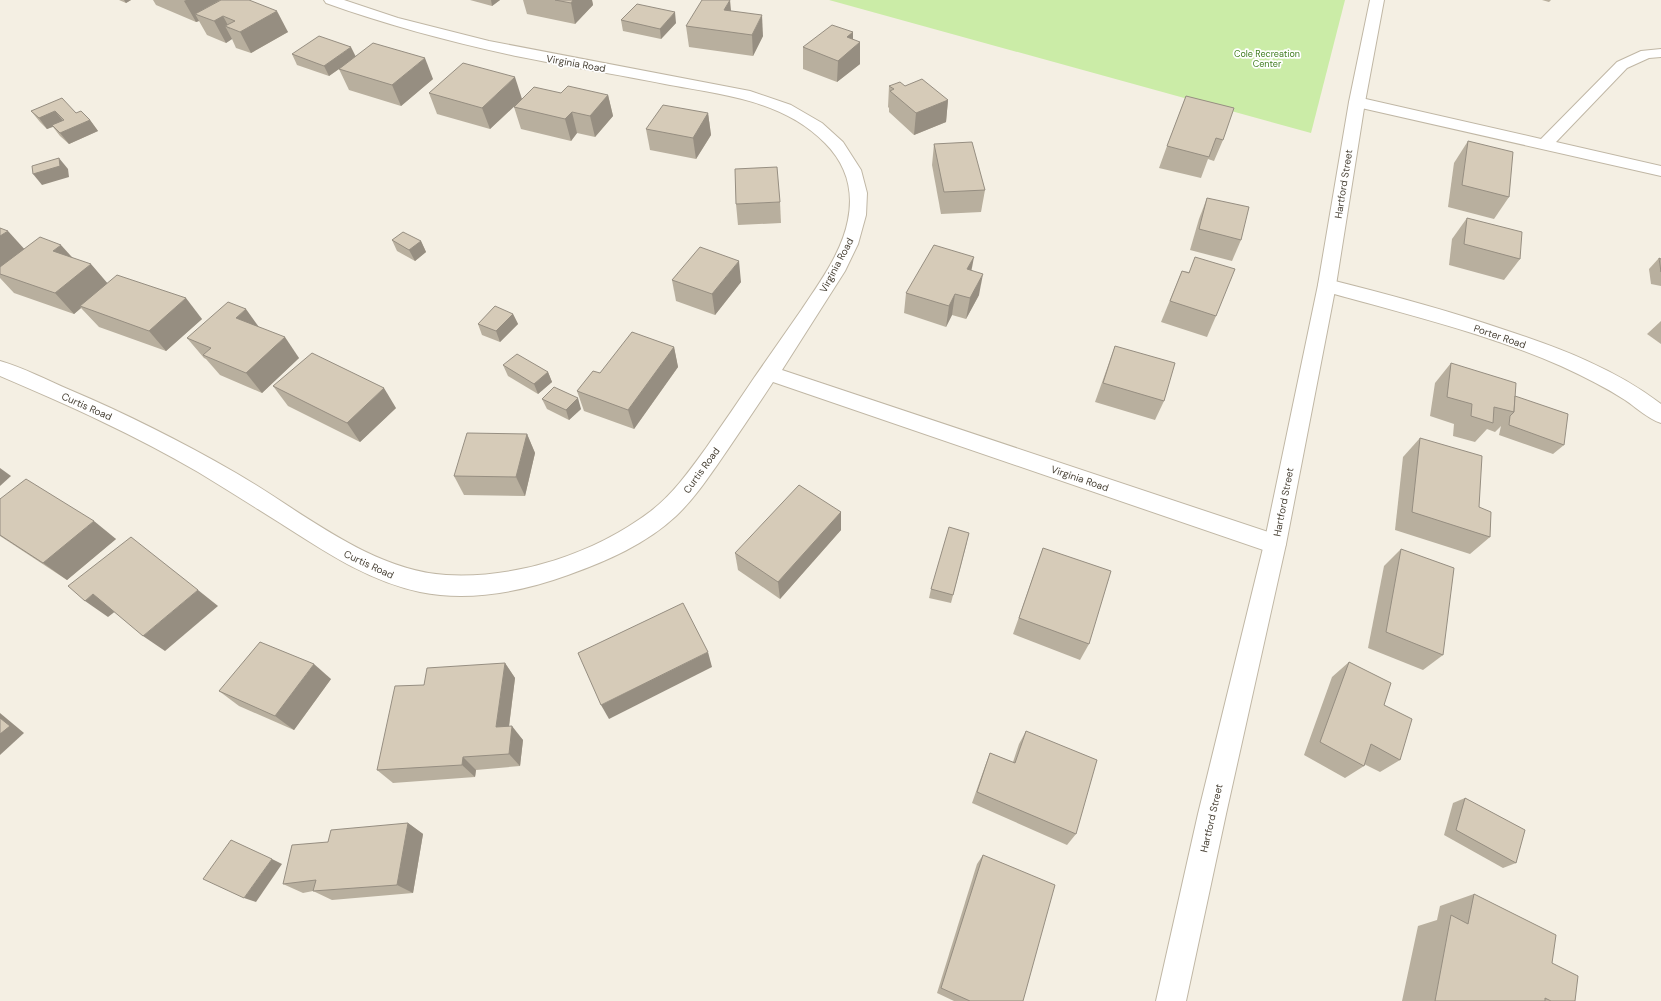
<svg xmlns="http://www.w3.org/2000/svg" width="1661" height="1001" viewBox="0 0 1661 1001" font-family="'DM Sans',sans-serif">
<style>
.green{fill:#cbeca7}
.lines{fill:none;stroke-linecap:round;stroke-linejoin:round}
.service-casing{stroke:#c0b7a5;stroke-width:2}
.minor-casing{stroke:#c0b7a5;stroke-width:2}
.tertiary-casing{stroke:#c0b7a5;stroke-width:2}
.service{fill:#fff;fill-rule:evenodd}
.minor{fill:#fff;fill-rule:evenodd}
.tertiary{fill:#fff;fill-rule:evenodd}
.wall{fill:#b8af9e}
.shaded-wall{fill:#968e81}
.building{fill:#d6cbb8;stroke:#968e81}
.labels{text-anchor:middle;stroke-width:3.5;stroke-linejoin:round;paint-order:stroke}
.far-park-label{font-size:9px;fill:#417d21;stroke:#fff}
.street-label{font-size:10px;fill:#463f33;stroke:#fff}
</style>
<rect width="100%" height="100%" fill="#f4efe3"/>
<path class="green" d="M829,0H1345L1311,133Z"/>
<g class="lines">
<g class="service-casing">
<path id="service" d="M1661,49V57L1649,58L1627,68L1556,142L1661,166V176L1357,107L1351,105L1349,102L1351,99L1357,97L1541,139L1617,62L1641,51Z"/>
</g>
<g class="minor-casing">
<g id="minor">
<path d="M324,0H344L398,18L489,41L750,91L791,105L822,123L843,142L861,170L867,193L866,215L858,244L845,271L782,370L1283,537L1286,544L1283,551L1275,554L773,382C756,408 739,433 722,458C708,478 694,499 676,516C646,544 607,561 568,575C521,592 469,602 420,592C368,581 324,551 280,523C253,506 226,489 198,472C135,435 68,405 0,376V361C24,368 47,380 70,390C127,414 182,442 236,473C300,510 369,570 446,575C517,579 594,554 651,511C673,494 690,470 706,448C722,425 738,402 754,378C770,355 786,332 802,309C820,282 842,252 848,220C854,190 846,164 825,143C784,101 725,95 670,85C620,75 570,67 521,57C455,43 390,26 326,3Z"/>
<path d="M1327,279C1387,294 1447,310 1505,330C1560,348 1615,369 1661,404V423C1648,419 1637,408 1625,400C1605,387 1583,376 1561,366C1483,332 1401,313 1320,290L1318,285L1320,280Z"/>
</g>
</g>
<g class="tertiary-casing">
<path id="tertiary" d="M1370,0H1384L1365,102L1336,285L1286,544L1226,814L1186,1001H1156L1198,814L1264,544L1318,285L1349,102Z"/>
</g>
<use href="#service" class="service"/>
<use href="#minor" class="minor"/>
<use href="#tertiary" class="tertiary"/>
</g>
<g class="wall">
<path d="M119,0H131L126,3Z"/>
<path d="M153,0H249L288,32L251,53L236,48L232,39L226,43L207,35L199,21L196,22L156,5Z"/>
<path d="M470,0H500L492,6Z"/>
<path d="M523,0H592L593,5L575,24L527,14Z"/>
<path d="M1542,0H1551L1549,2Z"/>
<path d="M731,11L763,36L753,56L689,47L686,26Z"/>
<path d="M621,20L676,23L661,39L623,31Z"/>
<path d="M853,32V39L860,64L837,82L803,69V47Z"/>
<path d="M292,54L355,56L433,79L401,106L349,90L339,69L329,76L297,65Z"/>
<path d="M889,86H905L948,100L946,122L914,135L889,112V108L888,107Z"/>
<path d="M429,93L522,99L490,129L437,114Z"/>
<path d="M561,93L608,95L613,116L595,137L577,133L571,141L521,129L514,107Z"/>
<path d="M1186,96L1223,140L1214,161L1208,159L1201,178L1159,168L1167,146Z"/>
<path d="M31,111L76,113L90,120L98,131L69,144L60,136L53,127L47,129L40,122Z"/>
<path d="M708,113L711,135L696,159L650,150L646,129Z"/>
<path d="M1468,141L1509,197L1494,219L1448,207L1454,163Z"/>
<path d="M934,144L985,190L981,212L941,214L932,165Z"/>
<path d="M1207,198L1241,240L1232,261L1190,250L1199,219Z"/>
<path d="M780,202L781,223L738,225L736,204Z"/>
<path d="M1467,218L1520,259L1504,280L1449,265L1452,239Z"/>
<path d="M0,228L24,249L73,258L107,283L202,319L166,351L99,327L81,308L74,314L14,293L0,278Z"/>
<path d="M392,240L421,241L426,252L415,261L397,251Z"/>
<path d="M1659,258L1661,259V286L1651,284L1649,269Z"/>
<path d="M972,271L979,295L966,319L952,315L946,327L904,313L906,293Z"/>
<path d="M1182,271L1189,272L1216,316L1207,337L1161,322Z"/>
<path d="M672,280L741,282L715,315L676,301Z"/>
<path d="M513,314L518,324L500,342L482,335L478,324Z"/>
<path d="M1661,321V344L1647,334Z"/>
<path d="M259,327L299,358L262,393L220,375L206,359L204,358L187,338Z"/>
<path d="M1115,346L1164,401L1155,420L1095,402Z"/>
<path d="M674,347L678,367L634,429L584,411L577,391L600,373Z"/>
<path d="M1451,363L1515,396L1564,445L1553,454L1499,435L1501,426L1495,432L1487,429L1475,442L1453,436L1454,424L1430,416L1435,383Z"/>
<path d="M503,365L548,372L552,382L538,394L508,376Z"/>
<path d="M273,386L396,408L360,442L288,406Z"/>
<path d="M542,399L581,409L569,420L547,409Z"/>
<path d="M527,434L535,453L525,496L464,495L454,476Z"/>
<path d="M1420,438L1479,507L1490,537L1470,554L1395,530L1403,457Z"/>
<path d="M0,499L116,539L67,580L0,536Z"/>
<path d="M841,512V530L780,599L738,570L735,553Z"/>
<path d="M967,542L951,603L929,598L931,589Z"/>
<path d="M1043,548L1089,644L1080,660L1013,634Z"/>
<path d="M1401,549L1443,655L1423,670L1368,648L1384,566Z"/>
<path d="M1349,662L1384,705L1400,760L1380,772L1364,764V766L1345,778L1304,755L1332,677Z"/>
<path d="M505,663L515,678L509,727L523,740L520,766L476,770L475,777L393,783L377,770L424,685Z"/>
<path d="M331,679L294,730L239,706L219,691Z"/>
<path d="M1026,731L1076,834L1067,845L972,803L985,766L990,753L1013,762L1019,744Z"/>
<path d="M1465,798L1516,863L1503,868L1444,835L1453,803Z"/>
<path d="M408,823L423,834L413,893L332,900L313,891L303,893L283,884L328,842Z"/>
<path d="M983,855L1023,1001H954L937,993L977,864Z"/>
<path d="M1474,894L1552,963L1575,1001H1402L1418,926L1437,920L1440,906Z"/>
</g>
<g class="shaded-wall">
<path d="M124,0H131L126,3Z"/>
<path d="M186,0H220L195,14L199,21L196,22L184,1Z"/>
<path d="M491,0H500L492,6Z"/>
<path d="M573,0H592L593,5L575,24L571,3Z"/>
<path d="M730,0L732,21L724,10Z"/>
<path d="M277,11L288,32L251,53L240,32Z"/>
<path d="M675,12L676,23L661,39L660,29Z"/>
<path d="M762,15L763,36L753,56L752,35Z"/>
<path d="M223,16L230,29L225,26L232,39L226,43L214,21Z"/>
<path d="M853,32V48L860,42V64L837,82L838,61L847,37Z"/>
<path d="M351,47L356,57L329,76L324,66Z"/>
<path d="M425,58L433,79L401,106L392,85Z"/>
<path d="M515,77L522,99L490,129L482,108Z"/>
<path d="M608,95L613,116L595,137L590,116Z"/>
<path d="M948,100L946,122L914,135L916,113Z"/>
<path d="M55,111L64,122L47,129L39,118Z"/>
<path d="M572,112L577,133L571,141L565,119Z"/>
<path d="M708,113L711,135L696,159L693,138Z"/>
<path d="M90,120L98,131L69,144L60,133Z"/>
<path d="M59,158L68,169L69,177L42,185L33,174Z"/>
<path d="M8,231L27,252L0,271V236Z"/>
<path d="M421,241L426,252L415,261L409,250Z"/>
<path d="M61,245L80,266L53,251Z"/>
<path d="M974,257L970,278L967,269Z"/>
<path d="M739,261L741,282L715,315L712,294Z"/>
<path d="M91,264L109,285L80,306L81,308L74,314L55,293Z"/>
<path d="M983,274L979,295L966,319L970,298Z"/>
<path d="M955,294L952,315L946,327L949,306Z"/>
<path d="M186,298L202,319L166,351L149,331Z"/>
<path d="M246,309L261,330L236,318Z"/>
<path d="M513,314L518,324L500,342L496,331Z"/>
<path d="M285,337L299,358L262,393L246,373Z"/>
<path d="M674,347L678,367L634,429L628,410Z"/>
<path d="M548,372L552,382L538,394L534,384Z"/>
<path d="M384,388L396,408L360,442L347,423Z"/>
<path d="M578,398L581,409L569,420L566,410Z"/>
<path d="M527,434L535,453L525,496L516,477Z"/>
<path d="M0,468L11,476L0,486Z"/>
<path d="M841,512V530L780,599L778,582Z"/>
<path d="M94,521L116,539L67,580L43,563Z"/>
<path d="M198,590L218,606L165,651L143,636Z"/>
<path d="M93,594L117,610L108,617L85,601Z"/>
<path d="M708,652L712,667L609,719L601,705Z"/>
<path d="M505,663L515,678L507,741L496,727Z"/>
<path d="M314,664L331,679L294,730L275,716Z"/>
<path d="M0,713L24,733L0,755Z"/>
<path d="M512,726L523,740L520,766L509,754Z"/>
<path d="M463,757L476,770L475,777L462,765Z"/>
<path d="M408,823L423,834L413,893L397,885Z"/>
<path d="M272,859L282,864L256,902L244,898Z"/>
</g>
<g class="building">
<path d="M221,0H249L277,11L240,32L225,26L235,21L223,16L214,21L195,14Z"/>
<path d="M555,0H573L571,3Z"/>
<path d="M702,0H730L724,10L762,15L752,35L686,26Z"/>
<path d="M637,4L675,12L660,29L621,20Z"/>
<path d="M832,25L853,32L847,37L860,42L838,61L803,47Z"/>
<path d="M319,36L351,47L324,66L292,54Z"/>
<path d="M373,43L425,58L392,85L339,69Z"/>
<path d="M463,63L515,77L482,108L429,93Z"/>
<path d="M922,79L948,100L916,113L890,91L894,89L889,86L900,82L905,86Z"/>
<path d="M568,86L608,95L590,116L572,112L565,119L514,107L534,87L561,93Z"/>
<path d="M1186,96L1234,108L1223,140L1216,138L1209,157L1167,146Z"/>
<path d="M62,98L76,113L81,111L90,120L60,133L52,125L64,120L55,111L39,118L31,111Z"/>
<path d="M663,105L708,113L693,138L646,129Z"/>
<path d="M1468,141L1513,152L1509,197L1462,185Z"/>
<path d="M972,142L985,190L944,192L934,144Z"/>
<path d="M59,158L60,166L33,174L32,166Z"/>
<path d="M777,167L780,202L736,204L735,169Z"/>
<path d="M1207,198L1249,207L1241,240L1199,229Z"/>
<path d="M1467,218L1522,232L1520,259L1464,244Z"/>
<path d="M0,228L8,231L0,236Z"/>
<path d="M403,232L421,241L409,250L392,240Z"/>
<path d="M40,237L61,245L53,251L91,264L55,293L0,274V267Z"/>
<path d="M934,245L974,257L967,269L983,274L970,298L955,294L949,306L906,293Z"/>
<path d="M700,247L739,261L712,294L672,280Z"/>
<path d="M1195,257L1235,269L1216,316L1170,301L1182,271L1189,273Z"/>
<path d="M1659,258L1661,259V272Z"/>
<path d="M117,275L186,298L149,331L80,306Z"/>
<path d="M228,302L246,309L236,318L285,337L246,373L203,355L211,348L187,338Z"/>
<path d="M495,306L513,314L496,331L478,324Z"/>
<path d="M632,332L674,347L628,410L577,391L593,371L600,373Z"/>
<path d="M1115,346L1175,363L1164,401L1103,383Z"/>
<path d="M312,353L384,388L347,423L273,386Z"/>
<path d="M517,354L548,372L534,384L503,365Z"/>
<path d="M1451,363L1516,383L1514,412L1494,407L1493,423L1471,416L1472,404L1447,397Z"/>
<path d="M554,387L578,398L566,410L542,399Z"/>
<path d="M1515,396L1568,414L1564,445L1509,425L1510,416L1514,412Z"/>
<path d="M467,433L527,434L516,477L454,476Z"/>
<path d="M1420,438L1482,456L1479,507L1491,512L1490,537L1412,512Z"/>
<path d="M26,479L94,521L43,563L0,535V499Z"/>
<path d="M799,485L841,512L778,582L735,553Z"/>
<path d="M949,527L969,533L953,595L931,589Z"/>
<path d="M131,537L198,590L143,636L93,594L85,601L68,586Z"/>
<path d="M1043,548L1111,571L1089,644L1019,618Z"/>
<path d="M1401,549L1454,568L1443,655L1386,632Z"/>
<path d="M683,603L708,652L601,705L578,653Z"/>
<path d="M260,642L314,664L275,716L219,691Z"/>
<path d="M1349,662L1391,683L1384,705L1412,719L1400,760L1371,744L1364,766L1320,742Z"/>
<path d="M505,663L496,727L512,726L509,754L463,757L462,765L377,770L395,686L424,685L427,668Z"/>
<path d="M0,718L10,726L0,734Z"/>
<path d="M1026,731L1097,760L1076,834L977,792L990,753L1015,763Z"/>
<path d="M1465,798L1525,830L1516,863L1456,830Z"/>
<path d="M408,823L397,885L313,891L316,880L283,884L292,845L328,842L331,830Z"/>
<path d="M231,840L272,859L244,898L203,879Z"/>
<path d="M983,855L1055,885L1023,1001H970L941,988Z"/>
<path d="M1474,894L1556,935L1552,963L1578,976L1575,1001H1551L1545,998V1001H1435L1451,915L1468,924Z"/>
</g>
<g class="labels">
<g class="far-park-label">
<text x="1267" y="57">Cole Recreation<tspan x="1267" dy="10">Center</tspan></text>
</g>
<g class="street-label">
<text transform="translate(576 63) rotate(10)" y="4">Virginia Road</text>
<text transform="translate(1343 184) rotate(-81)" y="4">Hartford Street</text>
<text transform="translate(836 265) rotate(-62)" y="4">Virginia Road</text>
<text transform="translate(1500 336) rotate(19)" y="4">Porter Road</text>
<text transform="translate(87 406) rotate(24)" y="4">Curtis Road</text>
<text transform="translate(701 470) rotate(-54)" y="4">Curtis Road</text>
<text transform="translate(1080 478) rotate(19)" y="4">Virginia Road</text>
<text transform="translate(1283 502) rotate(-79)" y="4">Hartford Street</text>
<text transform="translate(369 564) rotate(25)" y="4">Curtis Road</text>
<text transform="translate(1211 818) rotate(-77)" y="4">Hartford Street</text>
</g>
</g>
</svg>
